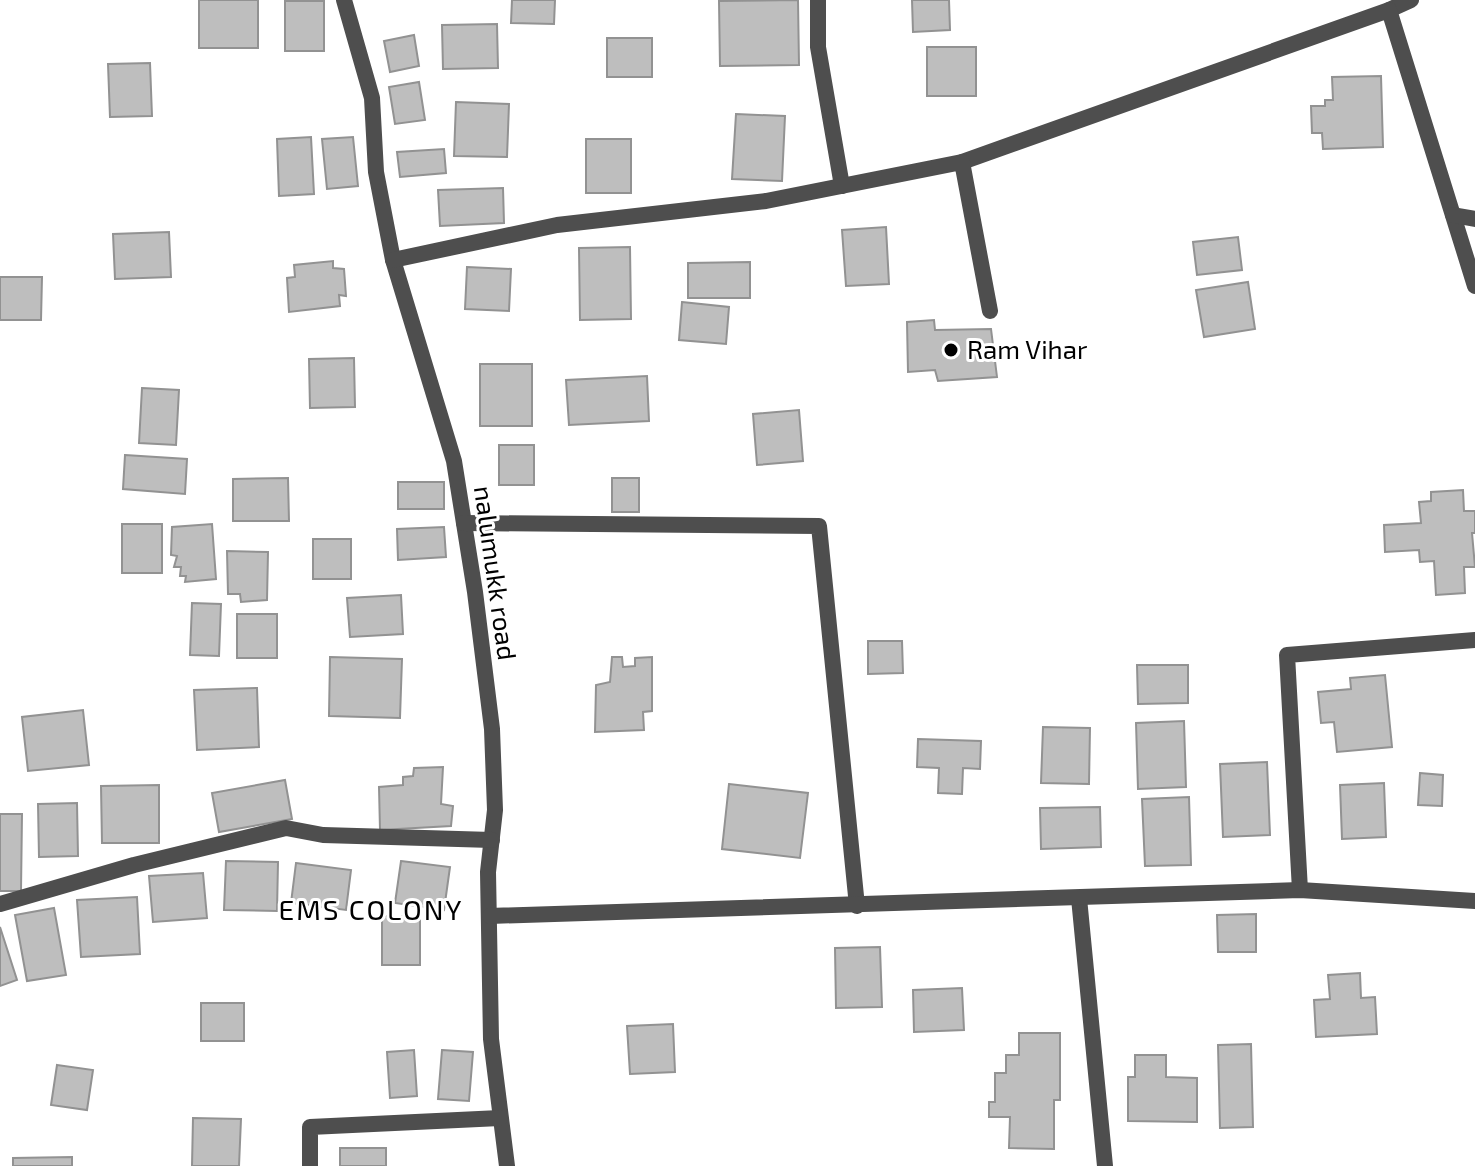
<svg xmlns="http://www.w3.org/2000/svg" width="1475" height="1166" viewBox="0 0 1475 1166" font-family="'Exo 2',sans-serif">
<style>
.building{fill:#bebebe;stroke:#929292;stroke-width:2}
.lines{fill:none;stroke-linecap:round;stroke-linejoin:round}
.minor{stroke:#4e4e4e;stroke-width:16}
.poi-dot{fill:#000;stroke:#fff;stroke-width:3}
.labels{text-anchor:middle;stroke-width:6;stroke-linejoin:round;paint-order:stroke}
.poi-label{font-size:26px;fill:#000;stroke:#fff;text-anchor:start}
.street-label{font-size:26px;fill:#000;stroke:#fff}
.neighbourhood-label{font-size:28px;letter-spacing:2px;fill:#000;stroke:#fff}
</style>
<rect width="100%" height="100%" fill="#fff"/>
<g class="building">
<rect x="199" y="0" width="59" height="48"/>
<path d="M512,0H555L554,24L511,23Z"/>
<path d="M798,0L799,65L720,66L719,1Z"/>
<path d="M912,0H949L950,30L913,32Z"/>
<rect x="285" y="1" width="39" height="50"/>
<path d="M497,24L498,68L443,69L442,25Z"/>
<path d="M414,35L419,66L390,72L384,41Z"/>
<rect x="607" y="38" width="45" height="39"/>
<rect x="927" y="47" width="49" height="49"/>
<path d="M150,63L152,116L110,117L108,64Z"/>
<path d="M1381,76L1383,147L1323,149L1322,133H1312L1311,106H1325V100H1333L1332,77Z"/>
<path d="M419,82L425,120L395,124L389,87Z"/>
<path d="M456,102L509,104L507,157L454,156Z"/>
<path d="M736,114L785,116L782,181L732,179Z"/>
<path d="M311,137L314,194L279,196L277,139Z"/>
<path d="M353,137L358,186L327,189L322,139Z"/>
<rect x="586" y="139" width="45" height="54"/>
<path d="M444,149L446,173L400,177L397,152Z"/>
<path d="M503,188L504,223L440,226L438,190Z"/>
<path d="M886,227L889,284L846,286L842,230Z"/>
<path d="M169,232L171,277L115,279L113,234Z"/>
<path d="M1238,237L1242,270L1197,275L1193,242Z"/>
<path d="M630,247L631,319L580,320L579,248Z"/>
<path d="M333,261V268L344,269L346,296L339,295L340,306L289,312L287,278L295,277L294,265Z"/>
<path d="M750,262V298H688V263Z"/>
<path d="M467,267L511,269L509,311L465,309Z"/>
<path d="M0,277H42L41,320H0Z"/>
<path d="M1248,282L1255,329L1204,337L1196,290Z"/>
<path d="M682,302L729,307L726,344L679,340Z"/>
<path d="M934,320L935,330L991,329L997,377L938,381L935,370L908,372L907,322Z"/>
<path d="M354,358L355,407L310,408L309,359Z"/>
<rect x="480" y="364" width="52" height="62"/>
<path d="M647,376L649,421L569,425L566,380Z"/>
<path d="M142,388L179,390L176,445L139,443Z"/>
<path d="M799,410L803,461L757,465L753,414Z"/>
<rect x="499" y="445" width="35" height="40"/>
<path d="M125,455L187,459L185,494L123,489Z"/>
<path d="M288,478L289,521H233V479Z"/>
<rect x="612" y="478" width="27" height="34"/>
<rect x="398" y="482" width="46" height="27"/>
<path d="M1463,490L1464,511H1475V533H1472L1475,567H1464L1465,593L1436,595L1434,561L1420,562L1419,550L1385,552L1384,525L1421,523L1419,502L1431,501V492Z"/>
<rect x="122" y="524" width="40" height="49"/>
<path d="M212,524L216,579L185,582L186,576H180L181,567H174L177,556L171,555L172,527Z"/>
<path d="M444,527L446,557L398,560L397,529Z"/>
<rect x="313" y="539" width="38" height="40"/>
<path d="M227,551L268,552L267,600L241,602L240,594H228Z"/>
<path d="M401,595L403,634L350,637L347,598Z"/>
<path d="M192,603L221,604L219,656L190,655Z"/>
<rect x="237" y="614" width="40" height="44"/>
<path d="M868,641H902L903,673L868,674Z"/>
<path d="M330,657L402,659L400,718L329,716Z"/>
<path d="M612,657H622L623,667L635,666V658L652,657V711L643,712L644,730L595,732L596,685L610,682Z"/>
<path d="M1137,665H1188V703L1138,704Z"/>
<path d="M1385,675L1392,747L1337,752L1334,722L1321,723L1318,692L1351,689L1350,678Z"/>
<path d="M257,688L259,747L197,750L194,690Z"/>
<path d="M83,710L89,765L28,771L22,717Z"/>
<path d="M1184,721L1186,787L1138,789L1136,723Z"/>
<path d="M1043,727L1090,728L1089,784L1041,783Z"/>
<path d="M918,739L981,741L980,769L963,768L962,794L938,793L939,768L917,767Z"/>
<path d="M1267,762L1270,835L1223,837L1220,764Z"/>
<path d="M443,767L441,804L453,806L451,826L380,830L379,787L403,785V777L413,776L414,768Z"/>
<path d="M1420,773L1443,775L1442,806L1418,805Z"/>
<path d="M285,780L292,819L219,832L212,793Z"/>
<path d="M1384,783L1386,837L1342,839L1340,785Z"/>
<path d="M729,784L808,793L800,858L722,849Z"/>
<path d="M159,785V843H102L101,786Z"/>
<path d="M1189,797L1191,865L1145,866L1142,799Z"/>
<path d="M77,803L78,856L39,857L38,804Z"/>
<path d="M1100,807L1101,847L1041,849L1040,808Z"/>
<path d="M0,814H22L21,891H0Z"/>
<path d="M226,861L278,862L277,911L224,910Z"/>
<path d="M401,861L450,867L444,910L395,903Z"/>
<path d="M296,863L351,870L346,910L291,903Z"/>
<path d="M203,873L207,918L153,922L149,876Z"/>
<path d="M137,897L140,954L81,957L77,900Z"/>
<path d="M54,908L66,975L27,981L15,915Z"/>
<path d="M1256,914V952H1218L1217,915Z"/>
<rect x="382" y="916" width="38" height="49"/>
<path d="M0,927L17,980L0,986Z"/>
<path d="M880,947L882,1007L836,1008L835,948Z"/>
<path d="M1360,973L1361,998L1375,997L1377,1034L1316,1037L1314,1000L1330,999L1328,975Z"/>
<path d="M962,988L964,1030L914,1032L913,990Z"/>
<rect x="201" y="1003" width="43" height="38"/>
<path d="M673,1024L675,1072L630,1074L627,1026Z"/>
<path d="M1019,1033H1060V1100H1054V1149L1009,1148L1010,1117H989V1102H995V1073H1006V1055H1019Z"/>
<path d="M1251,1044L1253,1127L1220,1128L1218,1045Z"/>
<path d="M414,1050L417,1096L390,1098L387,1052Z"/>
<path d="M442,1050L473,1052L469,1101L438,1099Z"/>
<path d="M1135,1055H1166V1077L1197,1078V1122L1128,1121V1077H1135Z"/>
<path d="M57,1065L93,1070L87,1110L51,1105Z"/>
<path d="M193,1118L241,1119L239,1166H192Z"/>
<rect x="340" y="1148" width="46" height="18"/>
<path d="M72,1157V1166H13V1158Z"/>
</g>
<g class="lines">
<g class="minor">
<path d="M344,0L372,98L376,172L393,260L454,461L475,592L492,729L495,810L488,872L491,1039L507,1166"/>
<path d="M818,0V47L842,186"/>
<path d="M1389,10L1411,0"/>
<path d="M962,162L1389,10L1475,286"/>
<path d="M1453,215L1475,219"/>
<path d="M393,260L557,225L766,201L962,162L990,311"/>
<path d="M464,523L819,526L857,906"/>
<path d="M1300,890L1287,655L1475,640"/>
<path d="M1079,898L1105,1166"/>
<path d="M0,904L134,865L286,828L323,835L492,840"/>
<path d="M490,916L1300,890L1475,901"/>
<path d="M310,1166V1127L500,1118"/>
</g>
</g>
<circle class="poi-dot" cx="951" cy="350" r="8"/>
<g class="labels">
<g class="poi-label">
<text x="967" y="359">Ram Vihar</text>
</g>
<g class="street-label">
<text transform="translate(495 573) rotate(82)" y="9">nalumukk road</text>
</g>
<g class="neighbourhood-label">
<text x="371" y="920">EMS COLONY</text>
</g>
</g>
</svg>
